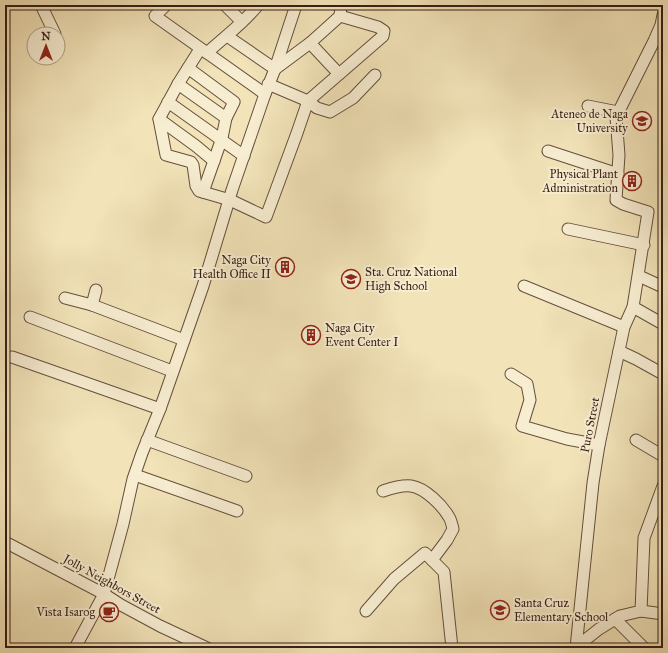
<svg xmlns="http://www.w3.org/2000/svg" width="668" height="653" viewBox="0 0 668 653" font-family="'IM FELL Great Primer',serif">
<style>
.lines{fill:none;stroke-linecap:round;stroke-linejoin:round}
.minor-casing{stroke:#654f3d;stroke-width:13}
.minor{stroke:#f7edd1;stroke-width:11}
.labels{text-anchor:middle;stroke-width:4;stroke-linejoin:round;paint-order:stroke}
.poi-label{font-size:12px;fill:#361e14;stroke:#f7edd1;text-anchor:end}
.street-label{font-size:12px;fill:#361e14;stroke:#f7edd1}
</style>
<rect width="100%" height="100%" fill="#f2e3b8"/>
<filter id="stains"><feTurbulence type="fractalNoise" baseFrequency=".005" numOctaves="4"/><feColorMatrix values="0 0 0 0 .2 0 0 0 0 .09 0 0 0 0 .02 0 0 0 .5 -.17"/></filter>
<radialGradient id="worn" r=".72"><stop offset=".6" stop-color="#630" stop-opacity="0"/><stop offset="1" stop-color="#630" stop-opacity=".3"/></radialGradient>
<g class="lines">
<g class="minor-casing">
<g id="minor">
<path d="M41,5L55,34"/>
<path d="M166,5L155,16L265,94"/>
<path d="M225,5L242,22"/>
<path d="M227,36L275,69L310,43"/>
<path d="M200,49L178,84L159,119L166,155L191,162L193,165L196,186L199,191L230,200L266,217L297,133L308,101L383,36L384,31L378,27L340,16L341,5"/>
<path d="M207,53C224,37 243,24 258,5"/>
<path d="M188,68L234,102L226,118L222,138L203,192"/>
<path d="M339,74L310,43L340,16"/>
<path d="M178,84L226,118"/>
<path d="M268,84L308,101L317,108L330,112L353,98L375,75"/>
<path d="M168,102L244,156"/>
<path d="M588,106L618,112"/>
<path d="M159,119L196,146L214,161"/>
<path d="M548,151L618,174"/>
<path d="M568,229L644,245"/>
<path d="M639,276L663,287"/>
<path d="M524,286L624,327"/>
<path d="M65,298L92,305L184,340"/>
<path d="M92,305L96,290"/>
<path d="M633,307L663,324"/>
<path d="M30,317L172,371"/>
<path d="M619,351L636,359L663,374"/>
<path d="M12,357L160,409"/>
<path d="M511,374L527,384L530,400L522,426L567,439L599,445"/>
<path d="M147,440L246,476"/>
<path d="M636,440L663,456"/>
<path d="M135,475L237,511"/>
<path d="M383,491C392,488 402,485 411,486C425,488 442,505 449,517C451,520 452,525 453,529L447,540L432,560"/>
<path d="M5,542L104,594L121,605L160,626L207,648"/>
<path d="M366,611L394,579L425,553L444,572L452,648"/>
<path d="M641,611L644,538L663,486"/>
<path d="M615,619L644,648"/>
<path d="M75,648L104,594L123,524L133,479L142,453L160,409L203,286L232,190L265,94L275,69L296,5"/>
<path d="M575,648L599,629L620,616L641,611L663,614"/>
<path d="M576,648L593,483L599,445L624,327L633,307L648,212L623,204L616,200L619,155L616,117L654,41L661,25L663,15"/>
</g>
</g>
<use href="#minor" class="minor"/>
</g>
<defs>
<g id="university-ring" transform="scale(1)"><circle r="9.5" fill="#f7edd1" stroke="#8f2418" stroke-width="1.5"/><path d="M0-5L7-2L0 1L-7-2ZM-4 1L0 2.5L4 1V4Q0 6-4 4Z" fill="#8f2418"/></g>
<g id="building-ring" transform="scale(1)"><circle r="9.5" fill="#f7edd1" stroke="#8f2418" stroke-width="1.5"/><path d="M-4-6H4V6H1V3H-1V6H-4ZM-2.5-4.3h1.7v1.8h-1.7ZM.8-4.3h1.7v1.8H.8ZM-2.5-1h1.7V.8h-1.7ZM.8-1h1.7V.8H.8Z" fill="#8f2418"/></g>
<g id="school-ring" transform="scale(1)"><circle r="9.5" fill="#f7edd1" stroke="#8f2418" stroke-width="1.5"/><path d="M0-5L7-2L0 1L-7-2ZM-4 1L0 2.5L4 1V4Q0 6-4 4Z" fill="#8f2418"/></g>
<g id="cafe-ring" transform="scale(1)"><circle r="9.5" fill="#f7edd1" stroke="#8f2418" stroke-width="1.5"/><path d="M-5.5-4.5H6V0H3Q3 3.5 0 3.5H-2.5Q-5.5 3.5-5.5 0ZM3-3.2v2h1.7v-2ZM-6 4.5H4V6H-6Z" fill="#8f2418"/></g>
</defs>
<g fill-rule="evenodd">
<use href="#university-ring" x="642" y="121"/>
<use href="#building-ring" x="632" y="181"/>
<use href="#building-ring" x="285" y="267"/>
<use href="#school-ring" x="351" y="279"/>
<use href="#building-ring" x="311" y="335"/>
<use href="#school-ring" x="500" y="610"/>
<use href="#cafe-ring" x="109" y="612"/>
</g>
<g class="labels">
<g class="poi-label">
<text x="628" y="118">Ateneo de Naga<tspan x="628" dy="14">University</tspan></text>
<text x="618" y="178">Physical Plant<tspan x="618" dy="14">Administration</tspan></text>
<text x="271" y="264">Naga City<tspan x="271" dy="14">Health Office II</tspan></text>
<text x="365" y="276" text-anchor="start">Sta. Cruz National<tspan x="365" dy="14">High School</tspan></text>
<text x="325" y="332" text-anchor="start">Naga City<tspan x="325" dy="14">Event Center I</tspan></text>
<text x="514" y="607" text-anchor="start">Santa Cruz<tspan x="514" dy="14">Elementary School</tspan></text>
<text x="95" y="616">Vista Isarog</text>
</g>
<g class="street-label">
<text transform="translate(590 425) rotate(-79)" y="4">Puro Street</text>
<text transform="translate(112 584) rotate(29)" y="4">Jolly Neighbors Street</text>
</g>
</g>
<rect width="668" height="653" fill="none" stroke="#f2e3b8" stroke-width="20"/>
<rect x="6" y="6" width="656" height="641" fill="none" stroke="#361e14" stroke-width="2"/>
<rect x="10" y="10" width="648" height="633" fill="none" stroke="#361e14"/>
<g transform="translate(46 46)"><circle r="19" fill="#f7edd1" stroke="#aa9a85"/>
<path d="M0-3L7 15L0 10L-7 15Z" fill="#8f2418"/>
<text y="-6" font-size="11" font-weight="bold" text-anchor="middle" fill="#361e14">N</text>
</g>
<rect width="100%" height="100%" filter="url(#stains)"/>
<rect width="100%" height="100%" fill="url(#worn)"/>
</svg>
